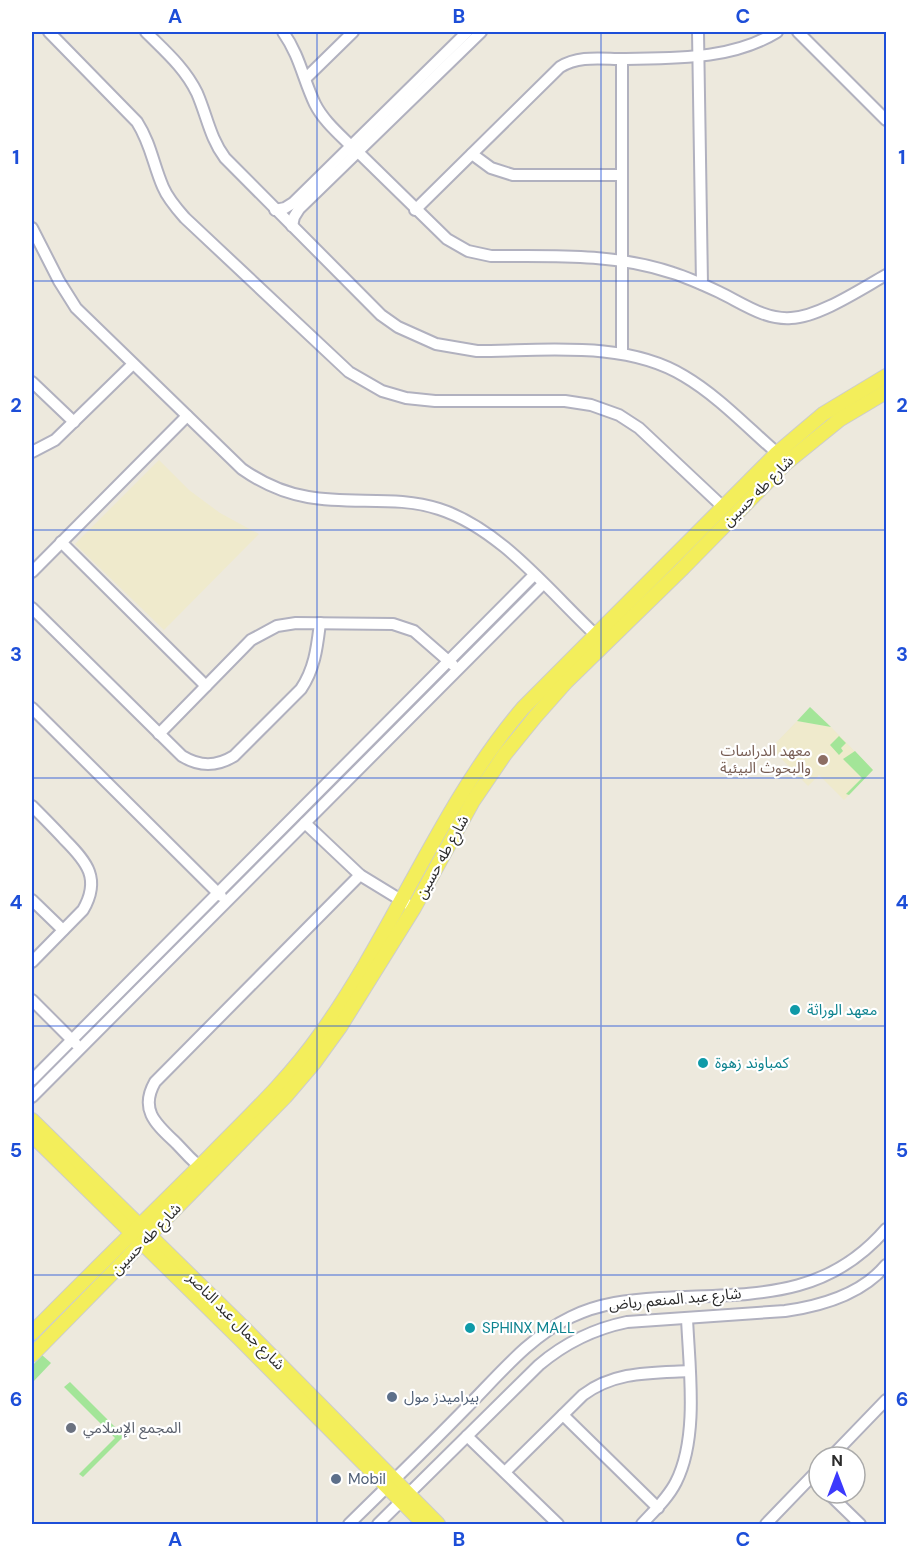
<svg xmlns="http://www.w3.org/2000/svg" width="918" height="1556" viewBox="0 0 918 1556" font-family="'DM Sans','Noto Sans Arabic',sans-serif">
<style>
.education{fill:#efeacc}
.grass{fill:#a3e598}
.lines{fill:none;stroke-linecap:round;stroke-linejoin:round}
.minor-casing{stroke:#b1b1bf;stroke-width:14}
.major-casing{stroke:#ccc;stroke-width:16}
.minor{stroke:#fff;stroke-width:10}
.major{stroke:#f3ee5b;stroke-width:14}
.grid{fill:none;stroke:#1d4ed8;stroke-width:1.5;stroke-opacity:0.55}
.education-dot{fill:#8d6e63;stroke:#fff;stroke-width:2}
.culture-dot{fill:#0f9aa8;stroke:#fff;stroke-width:2}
.service-dot{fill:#5c6f8a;stroke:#fff;stroke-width:2}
.worship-dot{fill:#6b7280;stroke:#fff;stroke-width:2}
.labels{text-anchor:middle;stroke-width:4.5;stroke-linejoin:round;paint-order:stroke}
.street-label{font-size:15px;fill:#2b2b2b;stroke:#fff}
.education-label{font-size:15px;fill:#785e54;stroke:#fff;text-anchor:end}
.culture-label{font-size:15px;fill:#0d838f;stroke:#fff;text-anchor:start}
.service-label{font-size:15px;fill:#4e5e75;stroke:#fff;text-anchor:start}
.worship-label{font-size:15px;fill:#5b616d;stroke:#fff;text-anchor:start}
.neatline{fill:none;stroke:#1d4ed8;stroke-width:2}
.grid-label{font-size:20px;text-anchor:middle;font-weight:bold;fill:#1d4ed8}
</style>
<rect width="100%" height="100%" fill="#ede9dd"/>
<g class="education">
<path d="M159,460L189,490L220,513L259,534L164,630L75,544Z"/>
<path d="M797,721L831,727L873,770L844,800L819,775L808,786L771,748Z"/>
</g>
<g class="grass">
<path d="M810,707L831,727L797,721Z"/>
<path d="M839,736L846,743L841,748L843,751L839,755L830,745Z"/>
<path d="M855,751L873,770L849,795L846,794L862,778L843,759Z"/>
<path d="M110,1262L102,1277L32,1348V1342Z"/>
<path d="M42,1355L51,1363L32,1383V1366Z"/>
<path d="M70,1382L124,1436L83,1477L79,1474L115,1438L64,1387Z"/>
</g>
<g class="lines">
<g class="minor-casing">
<g id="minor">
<path d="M49,32L137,122C151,144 153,164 163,187C168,199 177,209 185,218L349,372L382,391L406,398L435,401H565L591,405L619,415L639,428L722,506"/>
<path d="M146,32C165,51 185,68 197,93C207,116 210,138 225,158L381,315L398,327L436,344L477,351C544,351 625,340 684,376C718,396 747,427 777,453"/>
<path d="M283,32C300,56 303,79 315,104C323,120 338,133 351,146"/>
<path d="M698,32L702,284"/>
<path d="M798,32L886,120"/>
<path d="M306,78L353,32"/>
<path d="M358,152L447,239L468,251L491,256C553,256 614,253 673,273C689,278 704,285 719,292C742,303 765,320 791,318C819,317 861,289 886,275"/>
<path d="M472,154L491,168L513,175H622"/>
<path d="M275,210L285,208L293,203L467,32"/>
<path d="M415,210L560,67C579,55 602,59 623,59C675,58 731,60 777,32"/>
<path d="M292,226L294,217L299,209L481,32"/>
<path d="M32,228L59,281L76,308L242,469C262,483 284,493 308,497C352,505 397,495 439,509C502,529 552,595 600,639"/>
<path d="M622,353V59"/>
<path d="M32,382L74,422"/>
<path d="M32,452L55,440L133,364"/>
<path d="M61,542L206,686"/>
<path d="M32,572L187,416"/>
<path d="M32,608L182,756C200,767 216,767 234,756L301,689C315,668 317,647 320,623"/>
<path d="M32,708L221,896"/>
<path d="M159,734L251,640L277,626L296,623L393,624L414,631L453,665"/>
<path d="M32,806C43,817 54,828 65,840C87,862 101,879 83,910L32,962"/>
<path d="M305,823L360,875L414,908"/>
<path d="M32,900L63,930"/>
<path d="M32,1000L76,1044"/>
<path d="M32,1080L534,575"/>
<path d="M32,1097L543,584"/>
<path d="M204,1171C194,1162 185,1153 176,1143C156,1124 139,1110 155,1082L360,875"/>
<path d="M563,1415L658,1508"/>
<path d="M467,1436L558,1524"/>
<path d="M831,1457L886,1400"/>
<path d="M505,1472L583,1395C615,1371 651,1373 689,1371"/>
<path d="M828,1493L860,1524"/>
<path d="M349,1524C388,1486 427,1448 465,1409C498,1376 529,1337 571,1317C600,1303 629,1300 660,1298C748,1293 823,1302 886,1229"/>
<path d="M378,1524L539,1365C565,1343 593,1329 627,1322L785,1311C821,1306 862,1294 886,1265"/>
<path d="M642,1524C654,1511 668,1498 676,1482C699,1437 689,1367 687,1318"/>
<path d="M766,1524L819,1469"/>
</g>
</g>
<g class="major-casing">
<g id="major">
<path d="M32,1120L246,1330L438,1524"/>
<path d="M32,1135L239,1338L424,1524"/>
<path d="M32,1333C90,1274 150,1216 209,1157C247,1118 287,1081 319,1036C395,931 439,807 523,708L777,453L823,414L886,376"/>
<path d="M32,1355L285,1097L314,1063L340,1027L414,908L473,801L505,754L535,717L566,682L683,568L786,463L839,420L886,392"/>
</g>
</g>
<use href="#minor" class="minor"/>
<use href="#major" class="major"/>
</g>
<path class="grid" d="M317,32V1524M601,32V1524M32,281H886M32,530H886M32,778H886M32,1026H886M32,1275H886"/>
<circle class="education-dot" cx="823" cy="760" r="6"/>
<g class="culture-dot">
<circle cx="795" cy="1010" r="6"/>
<circle cx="703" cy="1063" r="6"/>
<circle cx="470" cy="1328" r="6"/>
</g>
<g class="service-dot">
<circle cx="392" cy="1397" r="6"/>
<circle cx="336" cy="1479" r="6"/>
</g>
<circle class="worship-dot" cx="71" cy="1428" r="6"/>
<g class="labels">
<g class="street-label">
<text transform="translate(758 491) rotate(-45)" y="5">شارع طه حسين</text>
<text transform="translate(442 857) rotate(-61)" y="5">شارع طه حسين</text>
<text transform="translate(146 1239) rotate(-46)" y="5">شارع طه حسين</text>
<text transform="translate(675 1299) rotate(-5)" y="5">شارع عبد المنعم رياض</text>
<text transform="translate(236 1321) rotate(45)" y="5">شارع جمال عبد الناصر</text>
</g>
<g class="education-label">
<text x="811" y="756">معهد الدراسات<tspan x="811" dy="17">والبحوث البيئية</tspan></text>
</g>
<g class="culture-label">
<text x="807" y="1015">معهد الوراثة</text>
<text x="715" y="1068">كمباوند زهوة</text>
<text x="482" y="1333">SPHINX MALL</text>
</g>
<g class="service-label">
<text x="404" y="1402">بيراميدز مول</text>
<text x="348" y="1484">Mobil</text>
</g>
<g class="worship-label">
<text x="83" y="1433">المجمع الإسلامي</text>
</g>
</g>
<rect width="918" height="1556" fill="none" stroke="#ffffff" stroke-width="66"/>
<g transform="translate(837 1475)"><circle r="28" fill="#ffffff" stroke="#aaaaaa" stroke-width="1.5"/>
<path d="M0-4.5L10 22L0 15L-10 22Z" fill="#3b39fd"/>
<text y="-9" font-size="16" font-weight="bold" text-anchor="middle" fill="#2b2b2b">N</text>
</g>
<rect x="33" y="33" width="852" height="1490" class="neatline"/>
<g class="grid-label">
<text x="175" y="23">A</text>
<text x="459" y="23">B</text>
<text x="743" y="23">C</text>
<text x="16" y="164">1</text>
<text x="902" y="164">1</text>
<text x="16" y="412">2</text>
<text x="902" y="412">2</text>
<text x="16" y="661">3</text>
<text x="902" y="661">3</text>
<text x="16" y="909">4</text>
<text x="902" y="909">4</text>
<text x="16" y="1157">5</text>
<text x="902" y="1157">5</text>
<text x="16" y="1406">6</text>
<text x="902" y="1406">6</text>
<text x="175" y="1546">A</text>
<text x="459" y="1546">B</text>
<text x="743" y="1546">C</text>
</g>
</svg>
